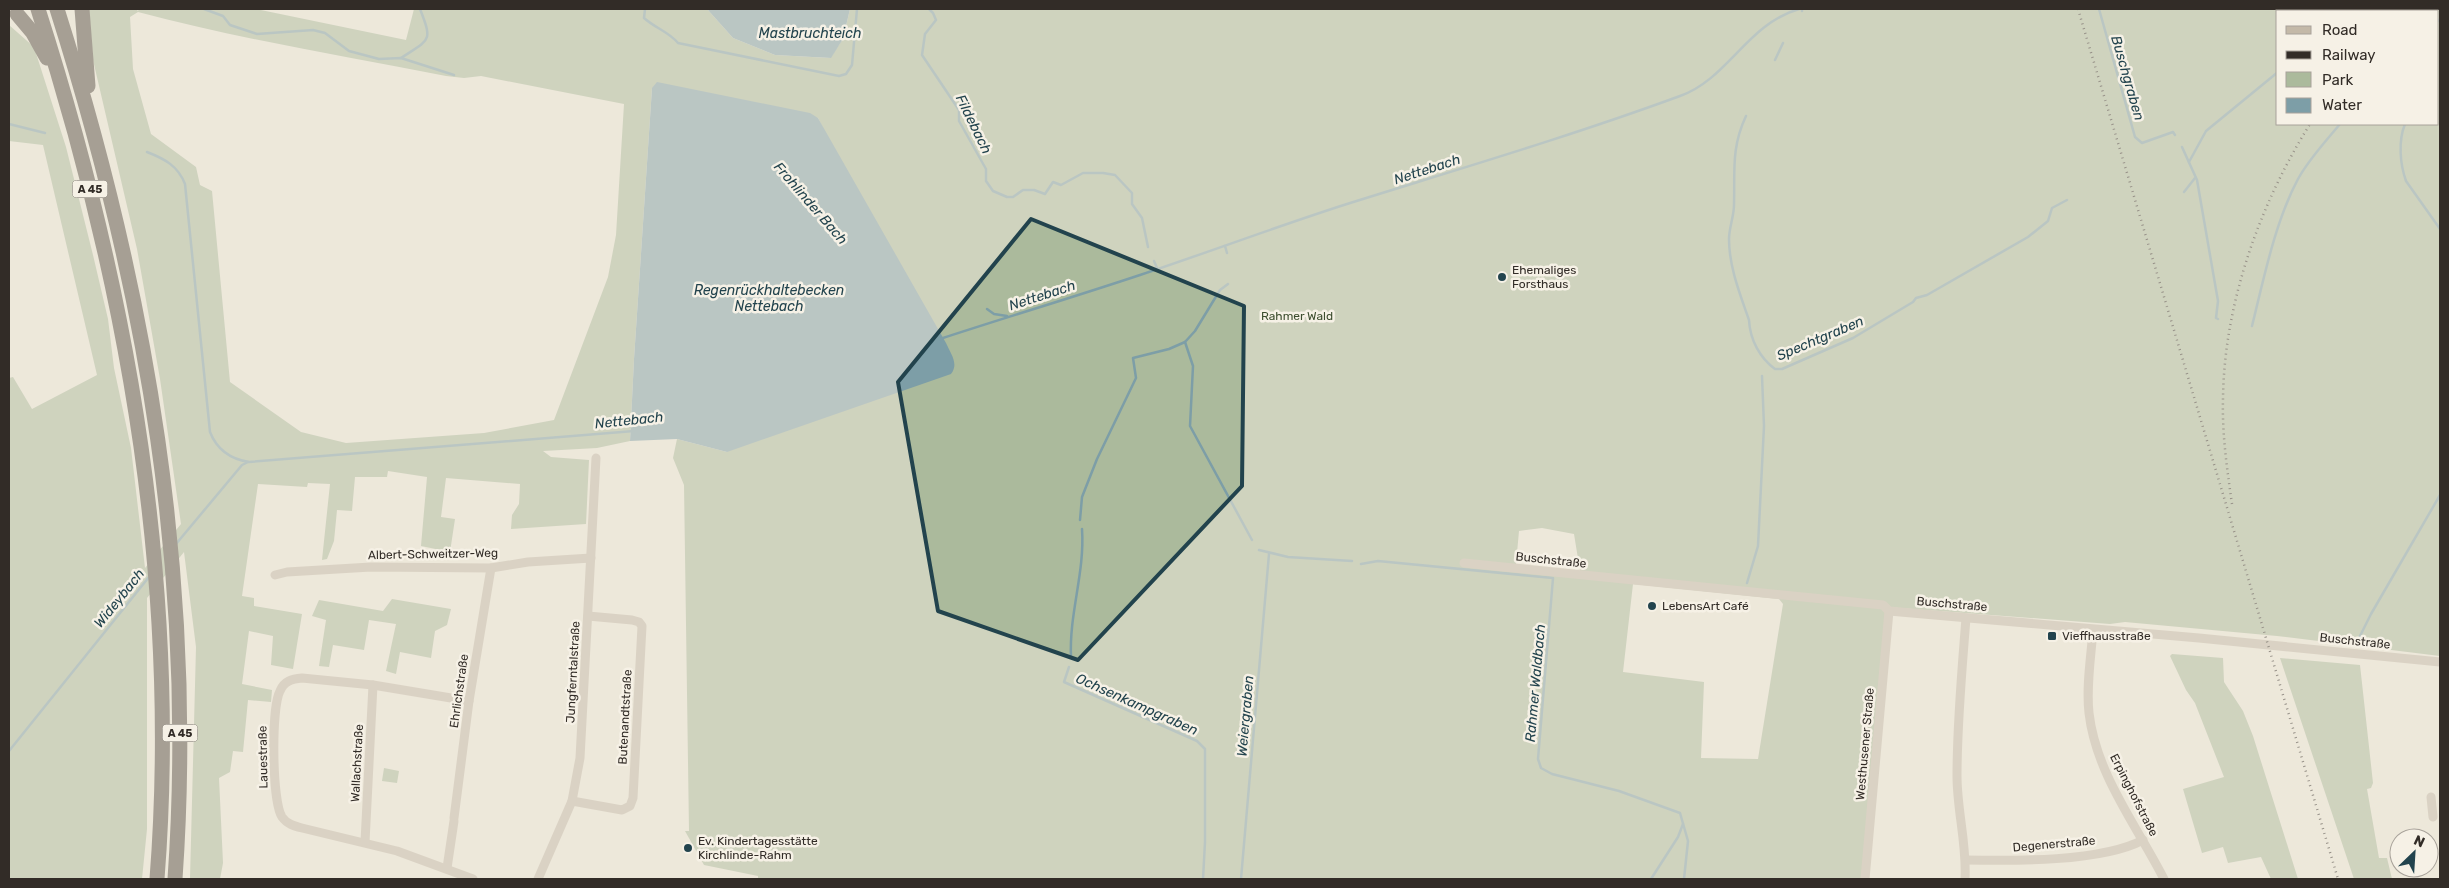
<svg xmlns="http://www.w3.org/2000/svg" width="2449" height="888" viewBox="0 0 2449 888" font-family="Rubik,sans-serif">
<style>
.green{fill:#abba9c;fill-rule:evenodd}
.water{fill:#7d9ea7}
.lines{fill:none;stroke-linecap:round;stroke-linejoin:round}
.stream{stroke:#7d9ea7;stroke-width:2.5}
.minor{stroke:#c4b9a8;stroke-width:9}
.motorway{stroke:#51483f;stroke-width:15}
.rail{stroke:#322c27;stroke-width:2.5;stroke-dasharray:1 4;stroke-linecap:butt}
.marked{fill:none;stroke:#22434d;stroke-width:4;stroke-linejoin:round}
.poi-dot{fill:#22434d;stroke:#f6f1e6;stroke-width:2}
.labels{text-anchor:middle;stroke-width:5;stroke-linejoin:round;paint-order:stroke}
.shield{fill:#f6f1e6;stroke:#6d6760;stroke-width:1}
.shield-label{font-size:11px;font-weight:bold;fill:#322c27}
.poi-label{font-size:12px;fill:#322c27;stroke:#f6f1e6;text-anchor:start}
.park-label{font-size:12px;fill:#3c4d2e;stroke:#f6f1e6}
.street-label{font-size:12px;fill:#322c27;stroke:#f6f1e6}
.water-label{font-size:14px;font-style:italic;fill:#22434d;stroke:#f6f1e6}
</style>
<rect width="100%" height="100%" fill="#ede8da"/>
<g class="green">
<path d="M89,9H136L138,11L139,9H256L406,40L414,9H707L733,38L775,55L830,58L843,39L850,9H2440V656L2277,636L2125,622L2110,624L1886,607L1862,879H758V876L704,865L685,831H689L684,485L673,458L677,439L727,452L823,128L818,118L652,88L634,359L630,441L597,448L543,451L551,457L589,460L586,524L511,529L512,515L519,504L520,484L446,478L441,517L455,519L450,552L421,546L427,477L388,471L387,477H355L352,511L337,510L334,541L327,559L322,560L330,484L308,483L307,487L258,484L242,596L254,598V606L302,614L293,669L271,665L273,636L249,631L242,684L272,690L271,702L248,700L243,752L233,751L230,772L219,778L223,863L220,879H190L196,647L184,552L147,598V829L142,879H9V378L13,377L32,409L97,375L43,145L9,141V25L34,47L66,147L93,255L108,319L114,368L131,448L145,568L181,524L160,379L137,249L93,60ZM2278,11H2438V124H2278ZM138,12C239,39 343,56 446,76L464,78L481,76L624,104L616,235L608,277L554,420L484,433L346,443L301,432L230,382L212,191L200,185L196,167L151,134L133,69L130,17ZM1542,528L1574,534L1580,571L1516,564L1519,531ZM1633,584L1779,599L1783,604L1758,759L1701,758L1704,682L1623,672Z"/>
<path d="M392,599L451,609L447,625L435,631L431,658L400,652L396,674L386,671L396,624L369,620L364,650L333,645L329,667L319,666L326,620L312,616L319,600L383,611Z"/>
<path d="M2172,654L2223,658L2224,682L2243,711L2253,736L2298,879H2271L2261,857L2228,863L2223,847L2202,853L2183,789L2224,777L2195,703L2186,690L2170,656Z"/>
<path d="M2280,658L2360,665L2373,783L2371,788L2367,789L2379,858H2387L2392,879H2354Z"/>
<path d="M384,768L399,771L397,783L382,781Z"/>
</g>
<g class="water">
<path d="M707,9H850L843,39L831,58L775,55L733,38Z"/>
<path d="M657,82L810,113L818,118L946,343C951,354 959,364 951,374L727,452L677,439L630,441L634,359L652,88Z"/>
</g>
<g class="lines">
<g class="stream">
<path d="M204,9L223,16L230,25L257,34L313,30L325,33L349,51L379,59L401,58L454,75"/>
<path d="M645,9L644,18C655,28 669,32 678,43L839,76L846,74L852,65L857,9"/>
<path d="M929,9L933,13L936,20L925,34L922,55L959,110V121L986,169V181L993,191L1007,197H1013L1023,190H1034L1045,194L1053,182L1061,185L1083,173H1103L1115,175L1132,193V204L1142,218L1148,247"/>
<path d="M1802,9V11"/>
<path d="M2099,9L2135,137L2142,143L2173,132L2175,135"/>
<path d="M2352,11L2355,9"/>
<path d="M2438,21L2440,19"/>
<path d="M401,58C430,39 433,42 420,9"/>
<path d="M1775,60L1783,43"/>
<path d="M1746,116C1731,148 1735,171 1734,205C1734,216 1729,228 1729,239C1729,267 1740,294 1749,320C1750,340 1760,358 1775,369H1782L1853,338L1913,302L1916,298L1927,295L2028,237L2048,221L2052,208L2067,200"/>
<path d="M9,124L45,133"/>
<path d="M2405,124C2398,141 2400,164 2406,181L2440,229"/>
<path d="M2182,147L2197,180L2218,301L2216,318L2218,319"/>
<path d="M147,152C165,159 178,166 185,184L210,432C217,450 230,459 249,462L634,431"/>
<path d="M2189,162L2206,131L2278,72"/>
<path d="M2184,192L2195,178"/>
<path d="M1225,246L1227,253"/>
<path d="M1154,261L1157,268"/>
<path d="M987,309L994,314L1007,316"/>
<path d="M2252,326C2264,278 2275,222 2298,179C2309,159 2326,141 2340,124"/>
<path d="M940,339C1007,317 1074,297 1140,275C1209,252 1278,226 1347,204C1459,169 1571,136 1680,96C1728,79 1747,24 1799,9"/>
<path d="M1185,342L1193,366L1190,426L1252,540"/>
<path d="M1080,520L1082,497L1097,459L1136,378L1133,358L1169,349L1185,342L1195,331L1220,290L1228,284"/>
<path d="M176,544L242,465L248,462"/>
<path d="M1259,550L1288,557L1352,561"/>
<path d="M1361,564L1378,561L1553,578L1538,759L1541,768L1552,774L1619,791L1680,813L1688,841L1684,879"/>
<path d="M1747,583L1758,546L1764,426L1762,376"/>
<path d="M2357,642L2371,614L2440,495"/>
<path d="M1071,657C1069,613 1085,573 1082,529"/>
<path d="M1069,667L1064,682L1197,741L1205,749V842L1203,879"/>
<path d="M9,751L149,577"/>
<path d="M1241,879L1269,554"/>
<path d="M1651,879L1678,837L1683,824"/>
</g>
<g class="minor">
<path d="M1464,563L1883,605L1889,611L2199,638L2440,662"/>
<path d="M275,575L287,572L371,567L491,568L528,562L591,558"/>
<path d="M2093,630C2091,657 2086,686 2089,713C2096,774 2137,826 2164,879"/>
<path d="M469,701L373,685L302,678C292,679 284,681 280,691C271,708 272,802 282,817C287,824 294,826 302,828L397,851L473,879"/>
<path d="M2431,797L2433,817"/>
<path d="M572,801L622,810L630,806L633,798L642,626L639,622L632,620L588,616"/>
<path d="M454,818L469,701L491,568"/>
<path d="M365,842L373,685"/>
<path d="M1966,860C2012,861 2102,862 2143,840"/>
<path d="M447,868L454,821"/>
<path d="M538,879L572,801L580,758L596,458"/>
<path d="M1865,879L1889,611"/>
<path d="M1965,879C1967,844 1957,811 1957,776C1957,723 1962,670 1966,618"/>
</g>
<g class="motorway">
<path d="M38,9C128,289 180,584 157,879"/>
<path d="M57,9C147,293 196,581 175,879"/>
<path d="M82,9L88,86"/>
<path d="M17,14L33,33L47,58"/>
</g>
<g class="rail">
<path d="M2078,9L2338,879"/>
<path d="M2412,11L2415,9"/>
<path d="M2232,504C2227,469 2222,434 2223,399C2224,303 2260,204 2310,124"/>
</g>
</g>
<path d="M0 0H2449V888H0ZM1031,219L1244,306L1242,486L1078,660L938,611L898,382Z" fill="#ede8da" fill-opacity=".55" fill-rule="evenodd"/>
<path class="marked" d="M1031,219L1244,306L1242,486L1078,660L938,611L898,382Z"/>
<g class="poi-dot">
<circle cx="1502" cy="277" r="5"/>
<circle cx="1652" cy="606" r="5"/>
<rect x="2047" y="631" width="10" height="10" rx="2.5"/>
<circle cx="688" cy="848" r="5"/>
</g>
<g class="labels">
<g class="shield">
<rect x="72.5" y="180.5" width="35" height="17" rx="4"/>
<rect x="162.5" y="724.5" width="35" height="17" rx="4"/>
</g>
<g class="shield-label">
<text x="90" y="193">A 45</text>
<text x="180" y="737">A 45</text>
</g>
<g class="poi-label">
<text x="1512" y="274">Ehemaliges<tspan x="1512" dy="14">Forsthaus</tspan></text>
<text x="1662" y="610">LebensArt Café</text>
<text x="2062" y="640">Vieffhausstraße</text>
<text x="698" y="845">Ev. Kindertagesstätte<tspan x="698" dy="14">Kirchlinde-Rahm</tspan></text>
</g>
<g class="park-label">
<text x="1297" y="320">Rahmer Wald</text>
</g>
<g class="street-label">
<text transform="translate(433 554) rotate(-1)" y="4">Albert-Schweitzer-Weg</text>
<text transform="translate(1551 560) rotate(6)" y="4">Buschstraße</text>
<text transform="translate(1952 604) rotate(5)" y="4">Buschstraße</text>
<text transform="translate(2355 641) rotate(6)" y="4">Buschstraße</text>
<text transform="translate(573 672) rotate(-87)" y="4">Jungferntalstraße</text>
<text transform="translate(459 691) rotate(-82)" y="4">Ehrlichstraße</text>
<text transform="translate(625 717) rotate(-87)" y="4">Butenandtstraße</text>
<text transform="translate(1865 744) rotate(-85)" y="4">Westhusener Straße</text>
<text transform="translate(263 757) rotate(-91)" y="4">Lauestraße</text>
<text transform="translate(357 763) rotate(-87)" y="4">Wallachstraße</text>
<text transform="translate(2134 795) rotate(63)" y="4">Erpinghofstraße</text>
<text transform="translate(2054 844) rotate(-5)" y="4">Degenerstraße</text>
</g>
<g class="water-label">
<text x="810" y="38">Mastbruchteich</text>
<text transform="translate(2128 78) rotate(74)" y="5">Buschgraben</text>
<text transform="translate(974 124) rotate(64)" y="5">Fildebach</text>
<text transform="translate(1427 169) rotate(-18)" y="5">Nettebach</text>
<text transform="translate(811 203) rotate(49)" y="5">Frohlinder Bach</text>
<text x="769" y="295">Regenrückhaltebecken<tspan x="769" dy="16">Nettebach</tspan></text>
<text transform="translate(1042 295) rotate(-18)" y="5">Nettebach</text>
<text transform="translate(1820 338) rotate(-23)" y="5">Spechtgraben</text>
<text transform="translate(629 420) rotate(-6)" y="5">Nettebach</text>
<text transform="translate(119 598) rotate(-51)" y="5">Wideybach</text>
<text transform="translate(1535 683) rotate(-85)" y="5">Rahmer Waldbach</text>
<text transform="translate(1137 704) rotate(24)" y="5">Ochsenkampgraben</text>
<text transform="translate(1245 716) rotate(-85)" y="5">Weiergraben</text>
</g>
</g>
<rect width="2449" height="888" fill="none" stroke="#322c27" stroke-width="20"/>
<rect x="2276" y="10" width="162" height="115" fill="#f6f1e6" stroke="#a8a29a"/>
<rect x="2286" y="26" width="25" height="8" fill="#c4b9a8" stroke="#a8a29a"/>
<text x="2322" y="35" font-size="15" fill="#322c27">Road</text>
<rect x="2286" y="51" width="25" height="8" fill="#322c27" stroke="#a8a29a"/>
<text x="2322" y="60" font-size="15" fill="#322c27">Railway</text>
<rect x="2286" y="72" width="25" height="15" fill="#abba9c" stroke="#a8a29a"/>
<text x="2322" y="85" font-size="15" fill="#322c27">Park</text>
<rect x="2286" y="98" width="25" height="15" fill="#7d9ea7" stroke="#a8a29a"/>
<text x="2322" y="110" font-size="15" fill="#322c27">Water</text>
<g transform="translate(2414 853) rotate(25)"><circle r="24" fill="#f6f1e6" stroke="#a8a29a"/>
<path d="M0-4L9 19L0 12L-9 19Z" fill="#22434d"/>
<text y="-8" font-size="14" font-weight="bold" text-anchor="middle" fill="#322c27">N</text>
</g>
</svg>
